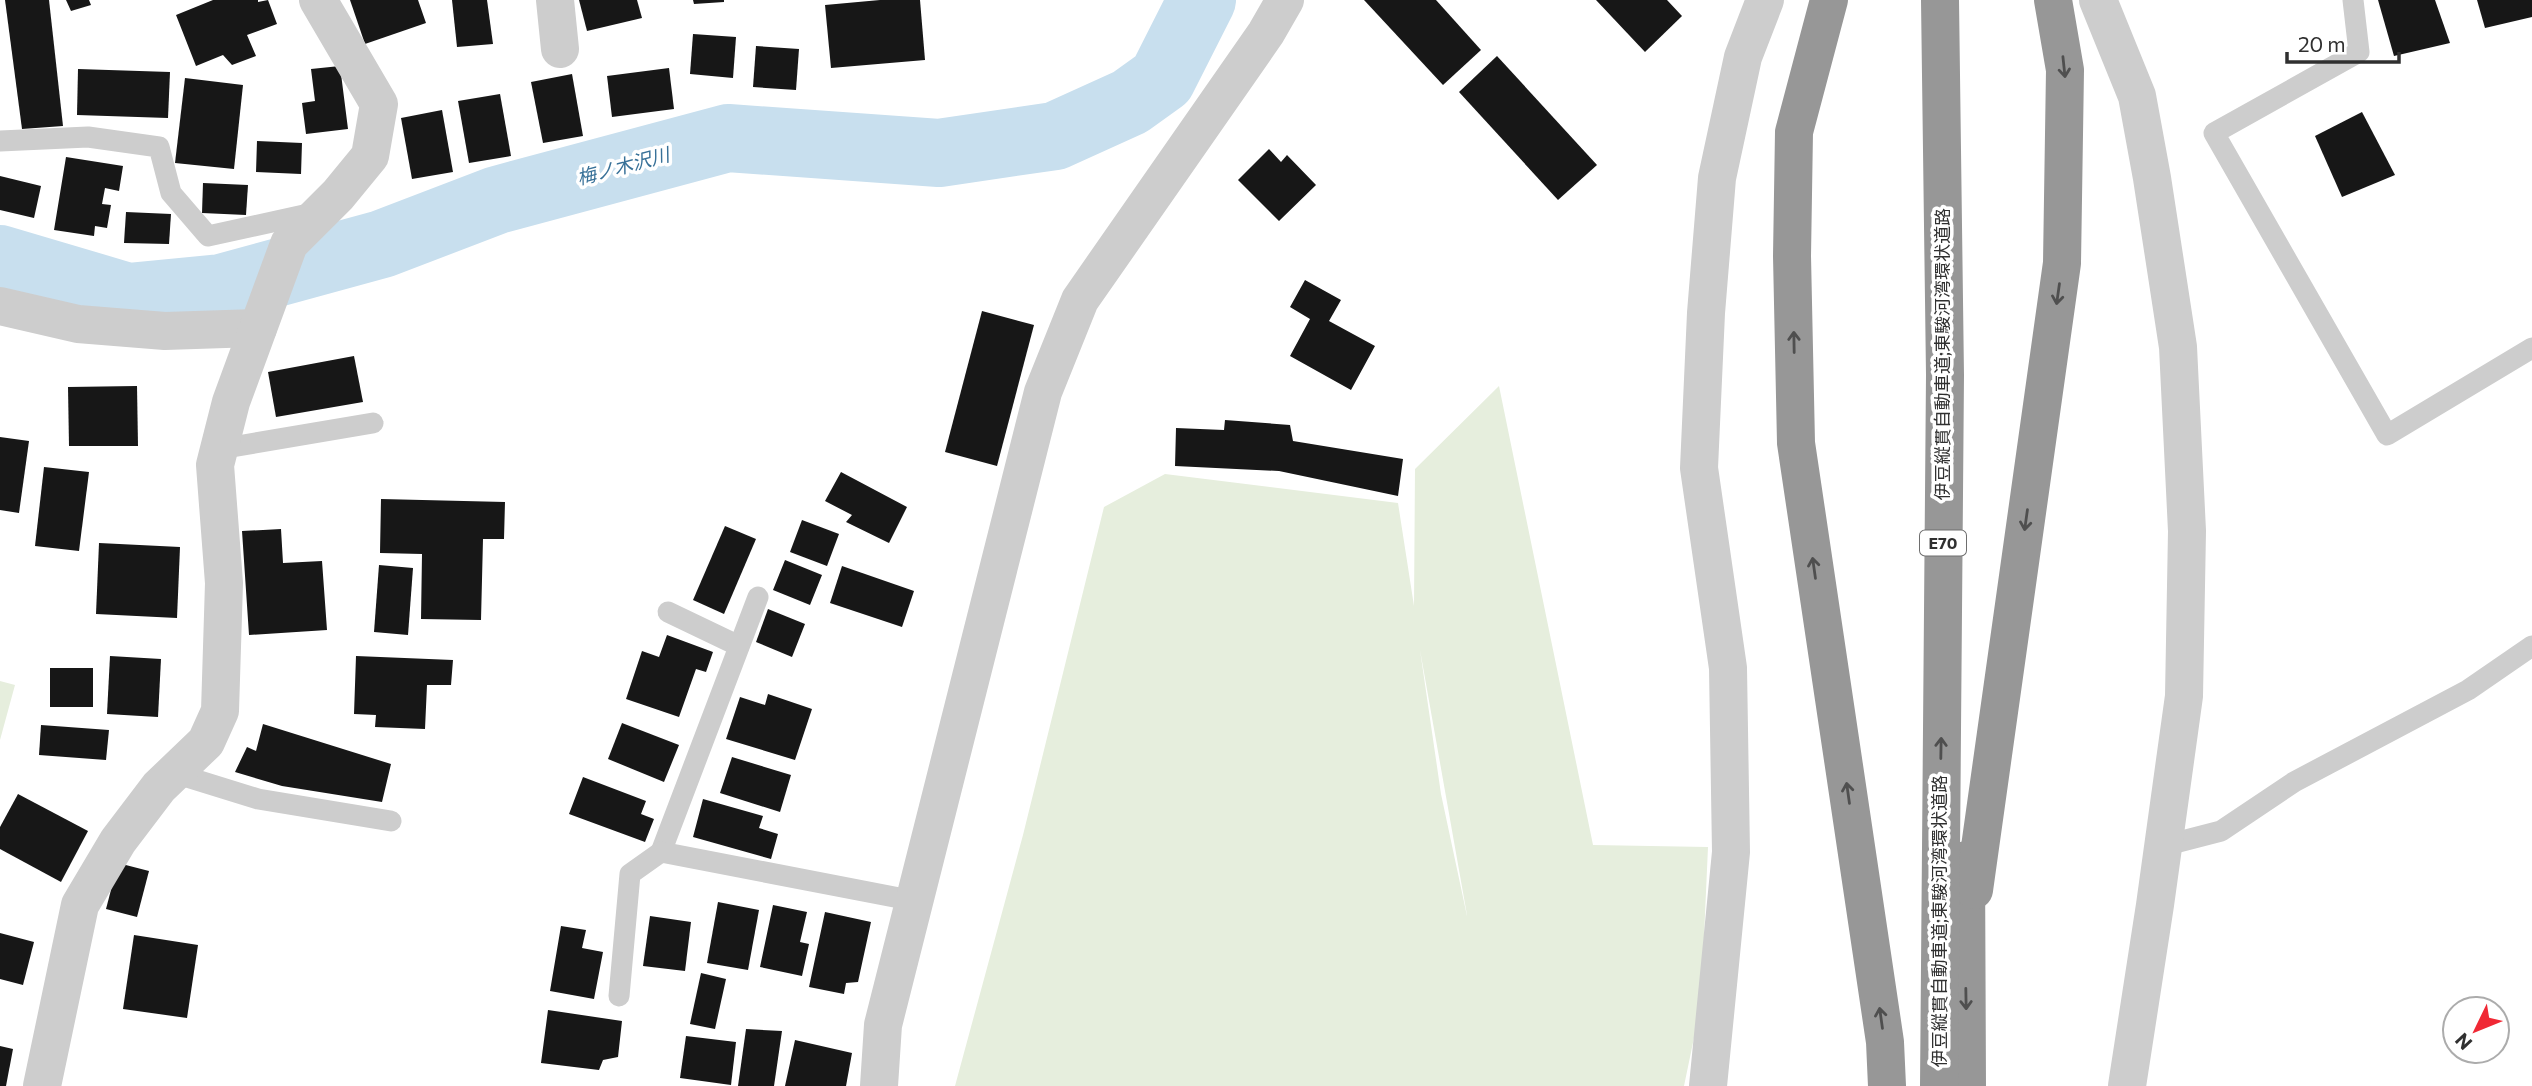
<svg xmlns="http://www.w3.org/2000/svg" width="2532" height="1086" viewBox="0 0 2532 1086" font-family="Commissioner,'Noto Sans JP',sans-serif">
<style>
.green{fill:#e6eedd;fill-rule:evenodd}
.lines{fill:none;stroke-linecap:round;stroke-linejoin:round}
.river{stroke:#c8dfee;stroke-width:68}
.building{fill:#171717}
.lane{stroke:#cdcdcd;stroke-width:21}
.street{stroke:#cdcdcd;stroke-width:38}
.highway{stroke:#979797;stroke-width:38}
.oneway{stroke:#4f4f4f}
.labels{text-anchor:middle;stroke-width:7;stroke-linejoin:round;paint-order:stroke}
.shield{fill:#fff;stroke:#6e6e6e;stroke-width:2}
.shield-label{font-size:16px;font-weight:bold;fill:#303030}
.street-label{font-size:18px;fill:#303030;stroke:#fff}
.water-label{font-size:19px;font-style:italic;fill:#387198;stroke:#fff}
</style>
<rect width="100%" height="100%" fill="#fff"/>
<g class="green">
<path d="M1499,386L1593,845L1708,847L1701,1004L1684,1086H955L1023,835L1104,507L1165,474L1398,503L1414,606L1415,469ZM1420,650L1467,915V916L1441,794Z"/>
<path d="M0,681L15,685L0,740Z"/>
</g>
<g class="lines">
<path class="river" d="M0,259L128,297L221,288L382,244L497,200L728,138L939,153L1055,136L1130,102L1162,79L1202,0"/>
</g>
<g class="building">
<path d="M5,0H49L63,126L22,129Z"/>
<path d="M66,0H89L91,5L71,11Z"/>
<path d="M213,0H258V2L268,0L277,24L247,35L256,56L232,65L223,55L196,66L176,15Z"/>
<path d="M350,0H418L426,23L365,44Z"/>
<path d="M452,0H487L493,44L457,47Z"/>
<path d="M579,0H637L642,18L587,31Z"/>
<path d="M693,0H724V2L694,4Z"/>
<path d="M880,0H920L925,60L831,68L825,5Z"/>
<path d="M1364,0H1436L1481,50L1443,85Z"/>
<path d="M1596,0H1667L1682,16L1645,52Z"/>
<path d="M2378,0H2435L2450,43L2394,56Z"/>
<path d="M2477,0H2532V17L2485,28Z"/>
<path d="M693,34L736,37L733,78L690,74Z"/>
<path d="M756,46L799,49L796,90L753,87Z"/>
<path d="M1497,56L1597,165L1558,200L1459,92Z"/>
<path d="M340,66L348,129L306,134L302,103L315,101L311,69Z"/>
<path d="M669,68L674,109L612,117L607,76Z"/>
<path d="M78,69L170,72L168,118L77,115Z"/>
<path d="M572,74L583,136L543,143L531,82Z"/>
<path d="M185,78L243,85L234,169L175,163Z"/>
<path d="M500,94L511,156L469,163L458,101Z"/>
<path d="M442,110L453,172L412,179L401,118Z"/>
<path d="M2362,112L2395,175L2342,197L2315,136Z"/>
<path d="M257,141L302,143L301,174L256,172Z"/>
<path d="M1269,149L1281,162L1287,155L1316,185L1279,221L1238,180Z"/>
<path d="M66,157L123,166L119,191L105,188L102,204L111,205L107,228L95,226L94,236L54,230Z"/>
<path d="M0,176L41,186L34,218L0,210Z"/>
<path d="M203,183L248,185L246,215L202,213Z"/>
<path d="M126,212L171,214L169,244L124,243Z"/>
<path d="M1305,280L1341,300L1329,321L1375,346L1351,390L1290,356L1310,319L1290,307Z"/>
<path d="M982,311L1034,325L997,466L945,452Z"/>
<path d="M354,356L363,402L276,417L268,372Z"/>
<path d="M137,386L138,446H69L68,387Z"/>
<path d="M1225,420L1290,425L1293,441L1403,459L1398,496L1279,471L1175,466L1176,428L1224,430Z"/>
<path d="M0,437L29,441L19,513L0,510Z"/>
<path d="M44,467L89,472L79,551L35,546Z"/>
<path d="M841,472L907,507L889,543L846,522L852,515L825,501Z"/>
<path d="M381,499L505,502L504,539H483L481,620L421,619L422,554L380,553Z"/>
<path d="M802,520L839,534L827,566L790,552Z"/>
<path d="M725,526L756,539L724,614L693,600Z"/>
<path d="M281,529L283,563L322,561L327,630L249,635L242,531Z"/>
<path d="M99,543L180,547L177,618L96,614Z"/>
<path d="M785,560L822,575L810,605L773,590Z"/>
<path d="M379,565L413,568L408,635L374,632Z"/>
<path d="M842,566L914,591L902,627L830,603Z"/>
<path d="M768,609L805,624L792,657L756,642Z"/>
<path d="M667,635L713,652L706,672L696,669L679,717L626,699L642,651L659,657Z"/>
<path d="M110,656L161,659L158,717L107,714Z"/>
<path d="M356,656L453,660L451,685H427L425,729L375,727L376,715L354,714Z"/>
<rect x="50" y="668" width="43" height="39"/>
<path d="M768,694L812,709L795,760L726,739L740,697L765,705Z"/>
<path d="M622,723L679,745L664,782L608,759Z"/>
<path d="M263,724L391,764L382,802L282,786L235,772L247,747L256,751Z"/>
<path d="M41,725L109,730L106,760L39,755Z"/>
<path d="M732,757L791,775L780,812L720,793Z"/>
<path d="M583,777L646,801L641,814L654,819L645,842L569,814Z"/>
<path d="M18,794L88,831L61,882L0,849V827Z"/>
<path d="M703,799L763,816L759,828L778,834L771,859L693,837Z"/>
<path d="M118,863L149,871L137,917L106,909Z"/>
<path d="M718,902L759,910L748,970L707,963Z"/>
<path d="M773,905L807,912L800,942L809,944L802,976L760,967Z"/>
<path d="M825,912L871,922L858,982L846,983L844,994L809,987Z"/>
<path d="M650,916L691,922L685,971L643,966Z"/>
<path d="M561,926L586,930L582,948L603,952L594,999L550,991Z"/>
<path d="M0,933L34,942L23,985L0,979Z"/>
<path d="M134,935L198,945L187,1018L123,1009Z"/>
<path d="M701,973L726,979L715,1029L690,1024Z"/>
<path d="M548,1010L622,1021L618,1057L603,1060L599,1070L541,1063Z"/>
<path d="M746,1029L782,1031L774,1086H738Z"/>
<path d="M686,1036L736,1042L731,1085L680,1078Z"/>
<path d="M795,1040L852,1053L846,1086H785Z"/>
<path d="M0,1046L13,1049L6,1086H0Z"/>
</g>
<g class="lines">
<g class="lane">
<path d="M2353,0L2359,52L2214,133L2387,435L2532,348"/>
<path d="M0,141L88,137L159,147L171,193L208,236L313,213"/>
<path d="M220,449L373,423"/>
<path d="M668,612L739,646"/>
<path d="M174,773L258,799L391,821"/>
<path d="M2163,846L2221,831L2294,782L2468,690L2532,646"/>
<path d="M661,852L758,597"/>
<path d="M619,996L630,874L661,852L915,901"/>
</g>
<g class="street">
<path d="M555,0L560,49"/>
<path d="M2098,0L2137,96L2152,178L2178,347L2187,531L2184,696L2155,905L2127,1086"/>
<path d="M0,306L78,324L165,331L258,328"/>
<path d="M42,1086L80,905L118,841L159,787L206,742L220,711L224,583L215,465L231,402L289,244L338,195L370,156L379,104L318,0"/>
<path d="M879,1086L883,1025L1043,392L1080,300L1266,33L1285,0"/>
<path d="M1708,1086L1731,852L1728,668L1699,468L1706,313L1717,178L1743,57L1765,0"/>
</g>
<g class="highway">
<path d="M1829,0L1794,132L1792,256L1796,443L1885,1042L1887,1086"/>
<path d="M1966,860L1967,1086"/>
<path d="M1974,890L2062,263L2065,70L2053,0"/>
<path d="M1939,1086L1945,375L1940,0"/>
</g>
</g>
<defs><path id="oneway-shaft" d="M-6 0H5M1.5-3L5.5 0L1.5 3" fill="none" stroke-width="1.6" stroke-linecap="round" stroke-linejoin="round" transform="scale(1.75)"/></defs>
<g class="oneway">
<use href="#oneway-shaft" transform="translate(2064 67) rotate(84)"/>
<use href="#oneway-shaft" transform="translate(2058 294) rotate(98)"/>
<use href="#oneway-shaft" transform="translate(1794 342) rotate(-91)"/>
<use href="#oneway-shaft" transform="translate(2026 520) rotate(98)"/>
<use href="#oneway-shaft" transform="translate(1814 568) rotate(-98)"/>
<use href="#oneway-shaft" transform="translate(1941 748) rotate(-89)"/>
<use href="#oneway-shaft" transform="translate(1848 793) rotate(-98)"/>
<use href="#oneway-shaft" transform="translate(1966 999) rotate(89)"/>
<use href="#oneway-shaft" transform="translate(1881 1018) rotate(-98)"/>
</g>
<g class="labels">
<rect class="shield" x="1920" y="530.5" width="46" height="25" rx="5"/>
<g class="shield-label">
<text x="1943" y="549">E70</text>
</g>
<g class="street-label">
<text transform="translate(1943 354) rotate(-90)" y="6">伊豆縦貫自動車道;東駿河湾環状道路</text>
<text transform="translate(1940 921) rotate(-90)" y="6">伊豆縦貫自動車道;東駿河湾環状道路</text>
</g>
<g class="water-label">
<text transform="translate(623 166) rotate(-15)" y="7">梅ノ木沢川</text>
</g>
</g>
<g transform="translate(2476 1030) rotate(227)"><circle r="33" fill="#ffffff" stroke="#acacac" stroke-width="2"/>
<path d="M0-5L12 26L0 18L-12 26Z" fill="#f02834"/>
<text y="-10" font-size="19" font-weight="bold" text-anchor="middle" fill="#303030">N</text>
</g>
<path d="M2287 52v10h112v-10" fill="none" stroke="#303030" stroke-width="3.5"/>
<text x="2298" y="52" font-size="21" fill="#303030" stroke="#ffffff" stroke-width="5" paint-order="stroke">20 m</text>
</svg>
